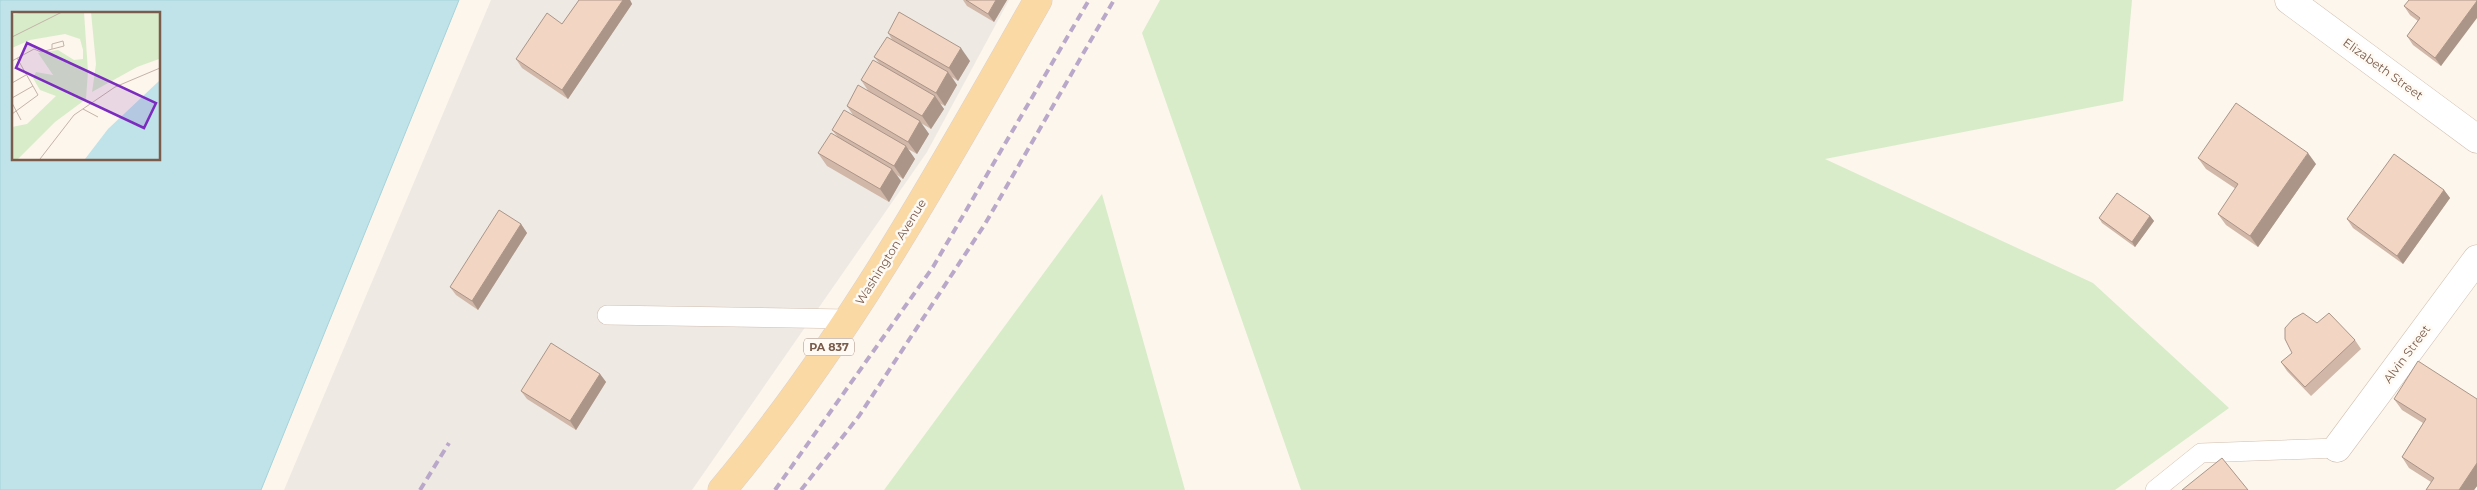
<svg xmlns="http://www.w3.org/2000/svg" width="2477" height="490" viewBox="0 0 2477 490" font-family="Montserrat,sans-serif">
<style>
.industrial{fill:#efe9e4}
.green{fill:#d8ecc9}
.water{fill:#bfe3e8;stroke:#a5d3da;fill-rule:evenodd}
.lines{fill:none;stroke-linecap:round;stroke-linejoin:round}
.service-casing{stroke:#d1beb0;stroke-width:20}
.minor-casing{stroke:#d1beb0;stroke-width:29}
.primary-casing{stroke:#dad1cd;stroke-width:29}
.service{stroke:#fff;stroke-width:19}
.minor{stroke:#fff;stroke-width:28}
.primary{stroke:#fbd9a5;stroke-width:28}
.rail{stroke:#b9a8c9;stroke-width:4;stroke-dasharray:8 5;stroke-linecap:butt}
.wall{fill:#d1b7a8}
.shaded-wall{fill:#aa9588}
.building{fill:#f3d5c3;stroke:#aa9588}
.labels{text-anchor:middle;stroke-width:5;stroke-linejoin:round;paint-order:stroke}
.shield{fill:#fffaf3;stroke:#a28b7f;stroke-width:1}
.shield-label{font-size:11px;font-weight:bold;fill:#7a5c4d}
.street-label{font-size:12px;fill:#7a5c4d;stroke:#fffaf3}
.inset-road{fill:none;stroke:#c5b3a7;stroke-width:1}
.view{fill:#7b2cbf;fill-opacity:0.15;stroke:#7b2cbf;stroke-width:2.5}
.inset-edge{fill:none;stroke:#7a5c4d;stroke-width:2.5}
</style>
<rect width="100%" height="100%" fill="#fdf6ec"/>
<path class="industrial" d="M491,0H1009L927,152L692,490H284Z"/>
<g class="green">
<path d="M1160,0H2132L2123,101L1825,159L2093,283L2229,408L2115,490H1301L1142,33Z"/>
<path d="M1102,194L1185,490H884Z"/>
</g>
<path class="water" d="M0,0H459L261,490H0ZM14,14H159V159H14Z"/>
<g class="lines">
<g class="service-casing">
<g id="service">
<path d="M607,315L848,319"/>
<path d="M2155,490L2201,453L2337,448"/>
</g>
</g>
<g class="minor-casing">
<g id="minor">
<path d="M2289,0L2477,139"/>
<path d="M2337,448L2477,259"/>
</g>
</g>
<g class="primary-casing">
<path id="primary" d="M722,490C847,341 942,169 1038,0"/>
</g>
<use href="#service" class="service"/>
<use href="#minor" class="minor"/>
<use href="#primary" class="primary"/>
<g class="rail">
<path d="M420,490L449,443"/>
<path d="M775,490L933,267L1089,0"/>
<path d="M801,490L859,416L985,224L1114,0"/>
</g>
</g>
<g class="wall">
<path d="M579,0H630L632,4L568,99L522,68L516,59L562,24Z"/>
<path d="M963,0H1007L994,22L967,6Z"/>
<path d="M2477,0L2441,66L2413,45L2407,36L2418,21L2410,15L2404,6Z"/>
<path d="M888,33L970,61L958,81L952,77L957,85L945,106L939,103L944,109L931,129L921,123L929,134L917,154L908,149L915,159L903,179L897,175L901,181L889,202L827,166L818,153L837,136L832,130L853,115L847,106L869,92L861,80L879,63L874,57L893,41Z"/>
<path d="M2198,158L2316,164L2258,247L2226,225L2218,214L2236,189L2206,169Z"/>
<path d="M2444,190L2450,198L2403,264L2353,228L2347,219Z"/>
<path d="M2150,216L2154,221L2135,247L2102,223L2099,218Z"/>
<path d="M521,224L527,233L478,310L456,295L450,287Z"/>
<path d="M2317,323L2355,340L2361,349L2311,396L2287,371L2281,362L2292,353Z"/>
<path d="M600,374L606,382L576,430L527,399L521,391Z"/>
<path d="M2394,399H2477V486L2474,490H2426L2431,482L2409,468L2402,457L2423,423L2402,410Z"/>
</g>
<g class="shaded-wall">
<path d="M623,0H630L632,4L568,99L562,90Z"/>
<path d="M996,0H1007L994,22L988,14Z"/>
<path d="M2477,1V18L2441,66L2435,58Z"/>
<path d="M961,48L970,61L958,81L949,68Z"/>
<path d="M948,72L957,85L945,106L936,93Z"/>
<path d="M935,96L944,109L931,129L922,116Z"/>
<path d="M920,121L929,134L917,154L908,142Z"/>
<path d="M906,146L915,159L903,179L894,166Z"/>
<path d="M2308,153L2316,164L2258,247L2250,236Z"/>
<path d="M892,169L901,181L889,202L880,189Z"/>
<path d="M2444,190L2450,198L2403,264L2397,256Z"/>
<path d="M2150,216L2154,221L2135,247L2132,242Z"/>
<path d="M521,224L527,233L478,310L472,301Z"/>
<path d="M600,374L606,382L576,430L570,421Z"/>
<path d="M2477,463V486L2474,490H2459Z"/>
</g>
<g class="building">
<path d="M579,0H623L562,90L516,59L547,13L562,24Z"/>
<path d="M966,0H996L988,14Z"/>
<path d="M2409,0H2477V1L2435,58L2407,36L2420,18L2404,6Z"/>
<path d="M899,12L961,48L949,68L888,33Z"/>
<path d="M887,37L948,72L936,93L874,57Z"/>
<path d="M873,60L935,96L922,116L861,80Z"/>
<path d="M858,85L920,121L908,142L847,106Z"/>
<path d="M2236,103L2308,153L2250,236L2218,214L2238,184L2198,158Z"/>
<path d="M844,110L906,146L894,166L832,130Z"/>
<path d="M831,133L892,169L880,189L818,153Z"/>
<path d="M2394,154L2444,190L2397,256L2347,219Z"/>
<path d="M2117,193L2150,216L2132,242L2099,218Z"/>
<path d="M499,210L521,224L472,301L450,287Z"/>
<path d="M2303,313L2317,323L2329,313L2355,340L2305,387L2281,362L2292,353L2285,339V328L2293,319Z"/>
<path d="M551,343L600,374L570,421L521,391Z"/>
<path d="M2418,361L2477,399V463L2459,490H2426L2434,478L2402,457L2426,419L2394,399Z"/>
<path d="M2222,458L2248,490H2182Z"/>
</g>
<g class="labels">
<rect class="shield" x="804" y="338.5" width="50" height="17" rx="4"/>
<g class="shield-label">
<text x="829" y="351">PA 837</text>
</g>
<g class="street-label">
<text transform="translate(2383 69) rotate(36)" y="4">Elizabeth Street</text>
<text transform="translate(891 252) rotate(-58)" y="4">Washington Avenue</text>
<text transform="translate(2407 354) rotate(-53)" y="4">Alvin Street</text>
</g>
</g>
<g transform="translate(12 12)">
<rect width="148" height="148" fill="#fdf6ec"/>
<path d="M11,0H72L76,60L74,87L43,110L6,147H0V115L15,112L44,84L28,78L21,66L24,60L41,63L26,41L46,38L62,48L71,47V38L68,27L53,22L18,28L0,36V3ZM79,0H147V47L125,55L80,80L84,52Z" fill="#d8ecc9"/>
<path d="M147,69V147H73L96,117Z" fill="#bfe3e8"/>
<path class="inset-road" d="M0,25L50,0M0,49L22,37L29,40L52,34L51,29L40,32V37M0,71L14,63M0,86L21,74M0,91L9,108M71,97L86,105M0,102L26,83L5,46M28,147L62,103L103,75L148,56"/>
<path class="view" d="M15,31L144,91L132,116L4,56Z"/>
<rect width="148" height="148" class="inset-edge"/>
</g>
</svg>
